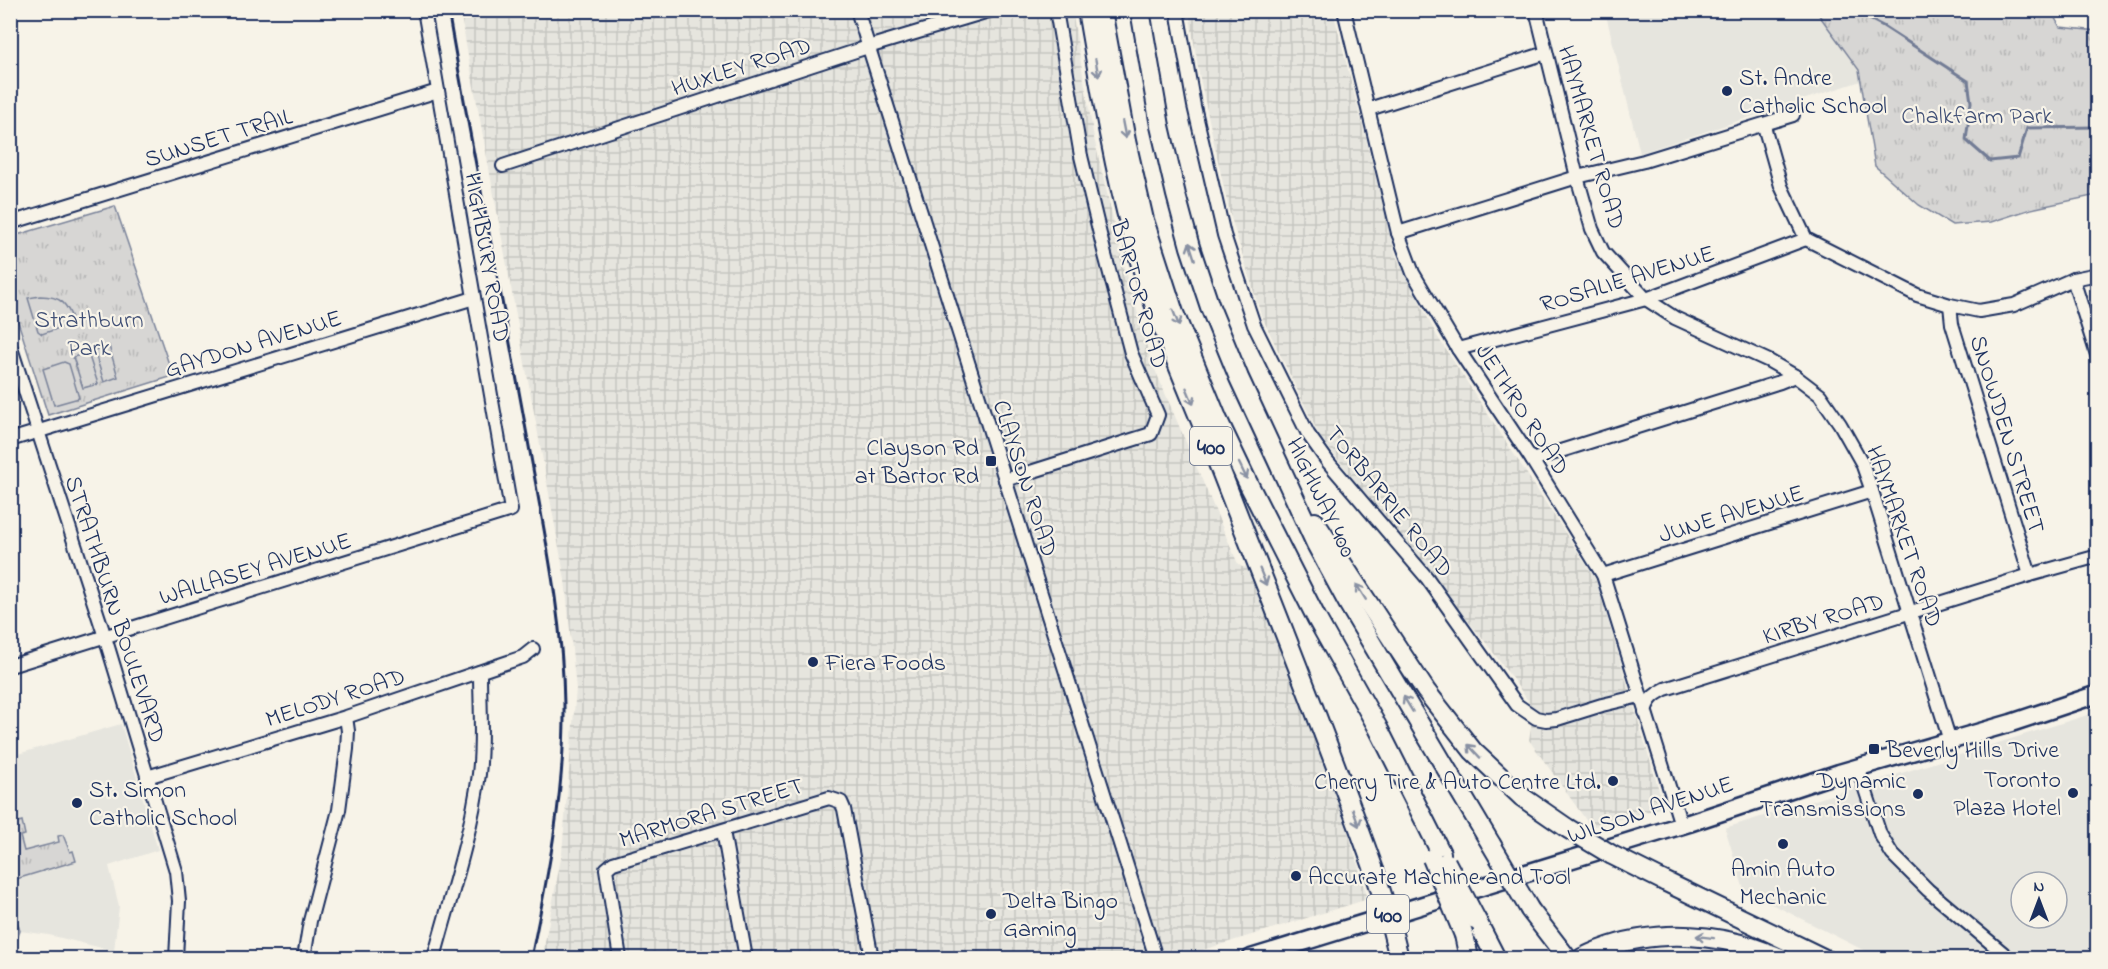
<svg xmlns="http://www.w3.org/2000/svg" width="2108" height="969" viewBox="0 0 2108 969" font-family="'Indie Flower',sans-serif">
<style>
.built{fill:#e6e5de;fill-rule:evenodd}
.industrial{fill:url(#industrial-grid)}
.park{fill:url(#park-tufts);stroke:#798299;stroke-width:1.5}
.pitch{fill:#d7d6d4;stroke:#798299;stroke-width:1.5}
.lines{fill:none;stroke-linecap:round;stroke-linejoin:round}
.stream{stroke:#727c95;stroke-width:3}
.minor-casing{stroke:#1b2f5e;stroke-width:16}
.major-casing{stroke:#1b2f5e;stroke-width:21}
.highway-casing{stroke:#1b2f5e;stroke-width:22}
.minor{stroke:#f7f3e8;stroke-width:12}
.major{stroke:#f7f3e8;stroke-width:16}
.highway{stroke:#f7f3e8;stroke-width:18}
.rail{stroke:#1b2f5e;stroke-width:3}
.highway-bridge-casing{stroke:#1b2f5e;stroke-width:22;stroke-linecap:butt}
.highway-bridge{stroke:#f7f3e8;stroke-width:18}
.oneway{stroke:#8991a3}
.poi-dot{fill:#1b2f5e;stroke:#f7f3e8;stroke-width:2}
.labels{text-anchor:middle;stroke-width:4.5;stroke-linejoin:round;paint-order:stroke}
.shield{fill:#f7f3e8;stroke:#5d6a87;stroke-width:1.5}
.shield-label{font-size:22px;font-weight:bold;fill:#1b2f5e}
.street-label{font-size:24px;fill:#1b2f5e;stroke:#f7f3e8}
.poi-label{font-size:24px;fill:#1b2f5e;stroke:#f7f3e8;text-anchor:start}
.park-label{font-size:24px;fill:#415076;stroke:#f7f3e8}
</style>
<defs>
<pattern id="industrial-grid" width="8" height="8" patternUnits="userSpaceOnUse" patternTransform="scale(1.5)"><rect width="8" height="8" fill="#e6e5de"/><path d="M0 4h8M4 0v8" fill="none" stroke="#c5c5c1"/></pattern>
<pattern id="park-tufts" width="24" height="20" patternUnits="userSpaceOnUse" patternTransform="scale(1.5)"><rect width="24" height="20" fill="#d7d6d4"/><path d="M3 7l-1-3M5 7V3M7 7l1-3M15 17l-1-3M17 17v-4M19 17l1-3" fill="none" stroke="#b8b8b8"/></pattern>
</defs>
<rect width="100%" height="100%" fill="#f7f3e8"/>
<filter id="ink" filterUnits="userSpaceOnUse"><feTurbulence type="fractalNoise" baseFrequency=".0167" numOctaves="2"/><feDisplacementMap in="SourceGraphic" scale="12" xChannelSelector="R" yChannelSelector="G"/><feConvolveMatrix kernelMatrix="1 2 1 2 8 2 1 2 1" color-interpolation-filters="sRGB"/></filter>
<g filter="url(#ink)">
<g class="built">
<path d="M1605,11H1816L1859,70L1861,81L1640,153Z"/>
<path d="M2097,712V958H1879L1744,890L1725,828ZM2021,882H2057V918H2021Z"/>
<path d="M121,724L158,850L109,866L119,906L114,951L49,935L20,931L11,899V756Z"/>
</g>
<g class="industrial">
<path d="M460,11H1072L1094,138L1120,249L1150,358L1238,564L1242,567H1249L1339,802L1368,899L1177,958H542L562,853L576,689L565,580Z"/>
<path d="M1189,11H1333L1396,256L1437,336L1596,580L1664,807L1591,827L1529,740L1534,709L1490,648L1320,437L1261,315L1229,211L1199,74Z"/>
</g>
<g class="park">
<path d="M1816,11H2051L2060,27L2097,31V195L2031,209L1991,222L1952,225L1919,205L1875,166L1859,70Z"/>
<path d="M115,206L173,376L48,415L11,300L10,237Z"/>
<path d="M22,821L25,835L20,836L24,851L59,842L58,836L63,835L70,852L73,851L76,861L13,880L11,871V824Z"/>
<path d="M10,899L20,931L11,956H10Z"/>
</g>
<g class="pitch">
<path d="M40,296C62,296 67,304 74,323L42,334L38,331L28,298Z"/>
<path d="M109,346L118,377L104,382L94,350Z"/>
<path d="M88,353L98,384L83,388L73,357Z"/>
<path d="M64,362L69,364L79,398L54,405L43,369Z"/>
</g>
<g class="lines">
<path class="stream" d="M1852,10L1883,26L1968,81L1971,102L1966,140L1990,161L2018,158L2027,128L2098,127"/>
<g class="minor-casing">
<g id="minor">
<path d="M857,10L1156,958"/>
<path d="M1177,10L1194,106L1224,235L1254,325L1308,434L1328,462L1427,578L1517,705L1536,718L1546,720L1557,719L1602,705L1640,696"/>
<path d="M1344,10L1398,233L1413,273L1458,349L1532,460L1603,575L1681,825"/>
<path d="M1536,10L1577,177L1592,229L1603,252L1646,299L1675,318L1769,361L1795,376L1820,395L1840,424L1862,463L1872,491L1950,741"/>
<path d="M1369,109L1546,53"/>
<path d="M1764,126L1781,186L1806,239L1917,295L1950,305L1979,311L2014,305L2073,279L2098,274"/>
<path d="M503,166L868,47L992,10"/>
<path d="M10,223L438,91"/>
<path d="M1398,233L1577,177L1644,161L1793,115"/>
<path d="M2073,279L2098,358"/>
<path d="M1950,305L1952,324L2030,575"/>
<path d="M10,345L105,637L176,871L179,901L176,958"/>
<path d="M1458,349L1646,299L1806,239"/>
<path d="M10,440L474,298"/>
<path d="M1532,460L1780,382L1795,376"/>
<path d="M1005,480L1151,434L1158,415L1131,353L1105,255L1081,156L1056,10"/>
<path d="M1603,575L1872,491"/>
<path d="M10,666L511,510L424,10"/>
<path d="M1645,712C1648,699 1654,695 1665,689L2030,575L2098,556"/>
<path d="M1858,768L1880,834L1892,854L1928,890L2009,958"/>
<path d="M147,777L346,717L523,657L533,649"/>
<path d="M723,831L746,958"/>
<path d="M304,958L310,921L339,810L347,749L348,731L346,717"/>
<path d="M434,958C450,898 471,836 479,774C483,740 480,706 480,672"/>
<path d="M620,958L606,869L613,863L829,798L841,802L844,809L872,958"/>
</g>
</g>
<g class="major-casing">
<path id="major" d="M1251,958L1689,823L1839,773L2011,723L2098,694"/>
</g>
<g class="highway-casing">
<g id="highway">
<path d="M1087,10C1100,85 1112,161 1132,234C1153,312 1187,386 1217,461C1270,597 1325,732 1374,870"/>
<path d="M1102,10L1126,141L1144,220L1174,313L1217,418L1247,481L1317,619L1378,728L1441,853"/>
<path d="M1140,10L1160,126L1176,195L1190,247L1210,307L1239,378L1316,544L1349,605L1491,844"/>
<path d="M1315,522L1426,691L1473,751L1522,797L1567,828"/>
<path d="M1664,881L1823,958"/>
<path d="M1530,910L1567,958"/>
<path d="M1477,921L1496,958"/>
<path d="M1464,935L1469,958"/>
<path d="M1582,958C1630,933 1685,931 1737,943C1752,946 1766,953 1781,958"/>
</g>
</g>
<use href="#minor" class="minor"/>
<use href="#major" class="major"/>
<use href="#highway" class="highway"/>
<path class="rail" d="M448,10C473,158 504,305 530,452C545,536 563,620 564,705C565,790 548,876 531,958"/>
<g class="highway-bridge-casing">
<g id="highway-bridge">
<path d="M1567,828L1612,855L1664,881"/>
<path d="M1491,844L1530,910"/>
<path d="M1432,858L1464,935"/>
<path d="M1446,862L1477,921"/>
<path d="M1374,870L1387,910L1399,958"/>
</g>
</g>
<use href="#highway-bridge" class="highway-bridge"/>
</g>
<defs><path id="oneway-shaft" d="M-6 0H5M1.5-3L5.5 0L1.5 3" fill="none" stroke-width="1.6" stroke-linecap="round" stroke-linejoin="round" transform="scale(1.5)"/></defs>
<g class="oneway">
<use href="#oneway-shaft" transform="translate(1097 68) rotate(80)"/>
<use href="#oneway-shaft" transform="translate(1124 130) rotate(79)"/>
<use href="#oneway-shaft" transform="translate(1192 251) rotate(-108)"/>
<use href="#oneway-shaft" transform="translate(1176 318) rotate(69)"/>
<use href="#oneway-shaft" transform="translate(1190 396) rotate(67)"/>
<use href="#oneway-shaft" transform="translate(1243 471) rotate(64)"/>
<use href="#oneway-shaft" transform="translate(1263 577) rotate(68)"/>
<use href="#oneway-shaft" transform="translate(1361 592) rotate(-122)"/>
<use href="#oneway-shaft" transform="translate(1408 704) rotate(-121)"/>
<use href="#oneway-shaft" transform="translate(1474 751) rotate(-133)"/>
<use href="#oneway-shaft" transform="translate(1356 818) rotate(70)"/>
<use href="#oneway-shaft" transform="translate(1705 937) rotate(-173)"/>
</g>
</g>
<g class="poi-dot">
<circle cx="1727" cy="91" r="6"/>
<rect x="985" y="455" width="12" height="12" rx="3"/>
<circle cx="813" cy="662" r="6"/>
<rect x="1868" y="743" width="12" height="12" rx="3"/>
<circle cx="1613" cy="781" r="6"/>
<circle cx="2073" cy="793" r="6"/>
<circle cx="1918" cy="794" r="6"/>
<circle cx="77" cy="803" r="6"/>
<circle cx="1783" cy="844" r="6"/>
<circle cx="1296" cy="876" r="6"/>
<circle cx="991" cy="914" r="6"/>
</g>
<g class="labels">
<g class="shield">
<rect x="1190" y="427" width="42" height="38" rx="4.5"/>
<rect x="1367" y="895" width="42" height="38" rx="4.5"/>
</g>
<g class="shield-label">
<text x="1211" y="454">400</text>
<text x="1388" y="922">400</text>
</g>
<g class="street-label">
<text transform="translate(741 66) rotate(-18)" y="8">HUXLEY ROAD</text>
<text transform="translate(218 137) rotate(-17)" y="8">SUNSET TRAIL</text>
<text transform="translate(1592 137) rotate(74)" y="8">HAYMARKET ROAD</text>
<text transform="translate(488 257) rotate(80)" y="8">HIGHBURY ROAD</text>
<text transform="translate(1627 278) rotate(-17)" y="8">ROSALIE AVENUE</text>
<text transform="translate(1140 294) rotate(74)" y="8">BARTOR ROAD</text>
<text transform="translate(253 343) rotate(-17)" y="8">GAYDON AVENUE</text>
<text transform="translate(1523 409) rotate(57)" y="8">JETHRO ROAD</text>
<text transform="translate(2008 434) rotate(73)" y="8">SNOWDEN STREET</text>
<text transform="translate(1026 478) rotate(72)" y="8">CLAYSON ROAD</text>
<text transform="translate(1322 497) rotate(64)" y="8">HIGHWAY 400</text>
<text transform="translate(1390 501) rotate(51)" y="8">TORBARRIE ROAD</text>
<text transform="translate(1731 513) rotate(-17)" y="8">JUNE AVENUE</text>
<text transform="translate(1905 536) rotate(71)" y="8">HAYMARKET ROAD</text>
<text transform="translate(255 568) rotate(-17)" y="8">WALLASEY AVENUE</text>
<text transform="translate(116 609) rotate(72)" y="8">STRATHBURN BOULEVARD</text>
<text transform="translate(1823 618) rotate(-17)" y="8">KIRBY ROAD</text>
<text transform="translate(335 697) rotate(-18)" y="8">MELODY ROAD</text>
<text transform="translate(1650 809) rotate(-18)" y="8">WILSON AVENUE</text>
<text transform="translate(711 812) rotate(-17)" y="8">MARMORA STREET</text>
</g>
<g class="poi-label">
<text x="1739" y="85">St. Andre<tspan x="1739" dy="28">Catholic School</tspan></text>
<text x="979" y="455" text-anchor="end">Clayson Rd<tspan x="979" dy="28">at Bartor Rd</tspan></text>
<text x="825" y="670">Fiera Foods</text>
<text x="1886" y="757">Beverly Hills Drive</text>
<text x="2061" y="787" text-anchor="end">Toronto<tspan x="2061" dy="28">Plaza Hotel</tspan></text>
<text x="1906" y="788" text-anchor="end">Dynamic<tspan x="1906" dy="28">Transmissions</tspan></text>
<text x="1601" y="789" text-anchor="end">Cherry Tire &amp; Auto Centre Ltd.</text>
<text x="89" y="797">St. Simon<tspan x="89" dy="28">Catholic School</tspan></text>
<text x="1783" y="876" text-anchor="middle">Amin Auto<tspan x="1783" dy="28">Mechanic</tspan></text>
<text x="1308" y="884">Accurate Machine and Tool</text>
<text x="1003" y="908">Delta Bingo<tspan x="1003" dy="28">Gaming</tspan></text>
</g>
<g class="park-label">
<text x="1977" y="123">Chalkfarm Park</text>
<text x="89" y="327">Strathburn<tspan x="89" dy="28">Park</tspan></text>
</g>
</g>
<rect width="2108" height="969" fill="none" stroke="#f7f3e8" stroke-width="36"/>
<rect x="18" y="18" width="2072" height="933" fill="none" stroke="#1b2f5e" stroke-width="2" filter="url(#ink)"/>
<g transform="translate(2039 900)"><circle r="28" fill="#f7f3e8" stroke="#9fa5b1" stroke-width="1.5"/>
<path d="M0-4.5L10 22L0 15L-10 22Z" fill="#1b2f5e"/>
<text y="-9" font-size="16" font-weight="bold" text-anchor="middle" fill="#1b2f5e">N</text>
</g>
</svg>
